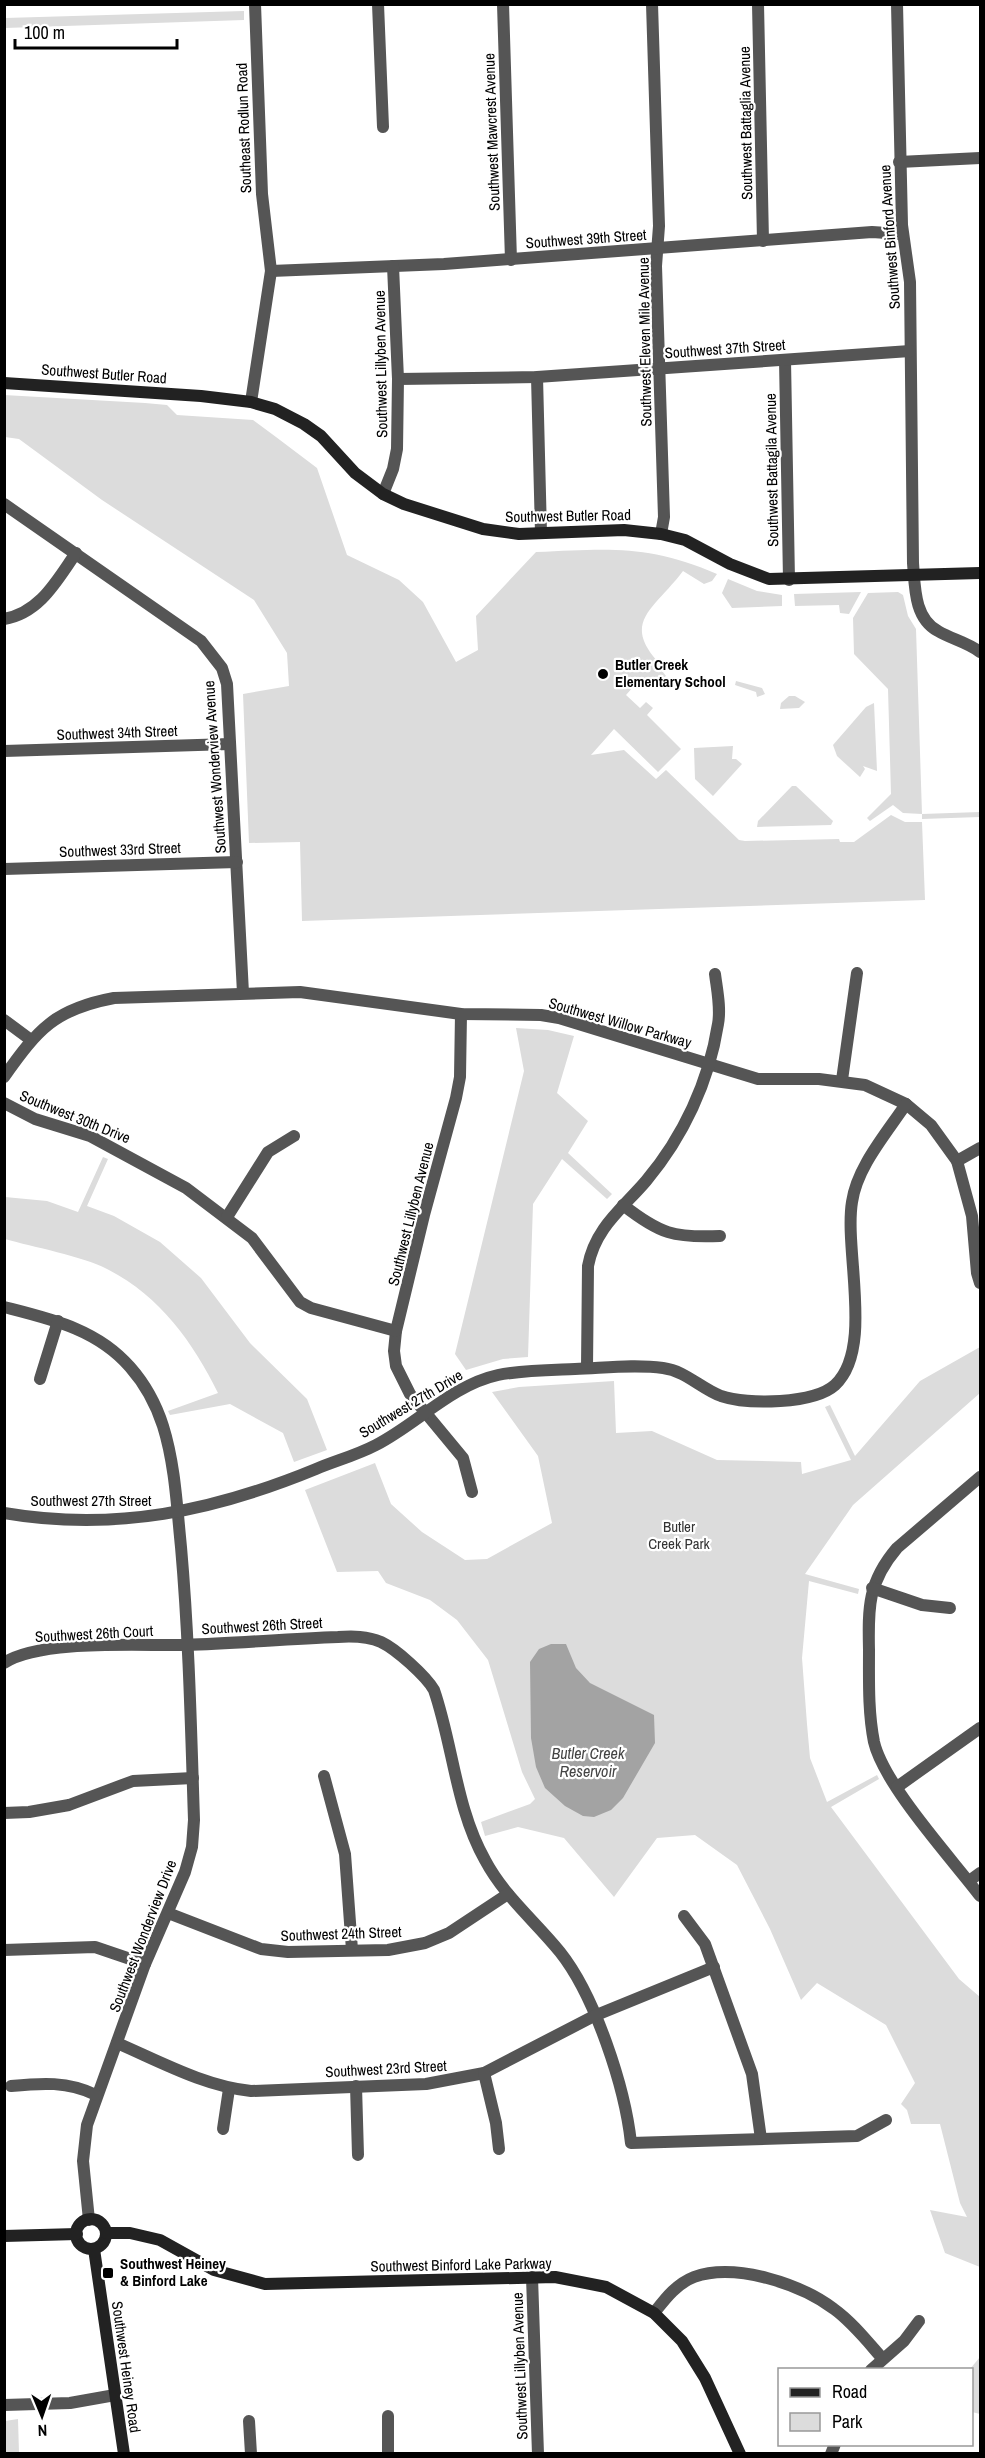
<svg xmlns="http://www.w3.org/2000/svg" width="985" height="2458" viewBox="0 0 985 2458" font-family="'Archivo Narrow',sans-serif">
<style>
.green{fill:#dcdcdc}
.water{fill:#a3a3a3}
.lines{fill:none;stroke-linecap:round;stroke-linejoin:round}
.street{stroke:#555;stroke-width:12}
.secondary{stroke:#222;stroke-width:12}
.poi-dot{fill:#000;stroke:#fff;stroke-width:2}
.labels{text-anchor:middle;stroke-width:4.5;stroke-linejoin:round;paint-order:stroke}
.street-label{font-size:15px;fill:#000;stroke:#fff}
.poi-label{font-size:15px;font-weight:bold;fill:#000;stroke:#fff;text-anchor:start}
.park-label{font-size:15px;fill:#333;stroke:#fff}
.water-label{font-size:16px;font-style:italic;fill:#444;stroke:#fff}
</style>
<rect width="100%" height="100%" fill="#fff"/>
<g class="green">
<path d="M244,11V20L5,28V18Z"/>
<path d="M4,395L145,403L167,405L177,415L253,420L276,437L317,468L347,555L399,580L423,602L456,662L478,650L476,616L536,552C609,549 648,544 717,574L712,581L704,584L683,571C653,611 617,623 666,670L663,672L666,676L654,687L642,677L626,695L640,708L646,702L653,708L647,715L681,749L658,772L614,729L591,755L624,750L656,779L666,770L739,840L745,841L839,839L840,842H854L891,815L905,822H922L925,900L302,921L300,842L249,843L243,694L289,686L287,653L254,600L102,500L19,439L5,437Z"/>
<path d="M728,579L757,591L782,595V606L732,608L722,593Z"/>
<path d="M861,592L849,614L840,613L839,605L795,606L794,594Z"/>
<path d="M898,592L903,595L908,616L916,629L922,814L980,812V817L922,819V814L903,813L893,805L870,821L867,818L891,794L888,689L854,654L853,618L868,593Z"/>
<path d="M736,681L762,688L765,694L757,697L756,692L735,685Z"/>
<path d="M789,696H795L805,702L799,708L780,709L781,703Z"/>
<path d="M874,703L877,771L863,766L865,769L860,777L837,756L833,745L866,707Z"/>
<path d="M733,746L732,759H736L742,764L713,796L695,779L694,748Z"/>
<path d="M792,786H796L833,821L831,825L757,827L758,821Z"/>
<path d="M516,1028L548,1030L574,1036L557,1093L588,1121L568,1153L612,1194L607,1199L562,1159L533,1204L528,1357L503,1359L466,1370L455,1354L524,1071Z"/>
<path d="M103,1157L108,1159L87,1206L114,1216L160,1242L201,1278L250,1343L307,1399L327,1450L294,1462L283,1433L230,1404L170,1415L168,1411L218,1393C193,1342 159,1295 107,1269C82,1256 33,1247 5,1239V1197L47,1201L78,1212Z"/>
<path d="M980,1347V1393L853,1505L805,1574L859,1589L858,1594L809,1581L802,1658L807,1724L810,1758L827,1802L877,1775L879,1779L831,1807L959,1979L980,1997V2267L945,2253L930,2210L967,2217L960,2203L940,2124H911L907,2110L901,2104L915,2083L886,2025L817,1983L801,2000L770,1929L737,1865L695,1835L657,1838L614,1897L564,1838L518,1827L485,1836L481,1822L530,1804L535,1799L522,1772L488,1660L457,1620L430,1600L386,1583L378,1571L337,1572L305,1490L375,1463L391,1504L422,1532L465,1560L487,1559L552,1523L538,1456L492,1392L519,1387L614,1381L616,1433L652,1431L717,1460L801,1462L802,1474L851,1460L825,1407L830,1405L855,1456L920,1381Z"/>
<path d="M980,2357V2414L972,2412L970,2369Z"/>
<path d="M18,2419L19,2453H5V2421Z"/>
</g>
<path class="water" d="M551,1644H566L576,1668L590,1683L654,1715L655,1743L623,1798L611,1810L594,1817L583,1816L565,1806L545,1788L536,1767L531,1738L530,1662L539,1649Z"/>
<g class="lines">
<g class="street">
<path d="M378,4L383,127"/>
<path d="M503,4L511,260"/>
<path d="M652,4L659,226L656,266L664,517L661,534"/>
<path d="M758,4L763,241"/>
<path d="M897,4L902,225L910,282L913,563C915,587 914,618 938,631C951,639 967,642 980,652"/>
<path d="M899,162L980,158"/>
<path d="M271,271L444,264L872,232L902,234"/>
<path d="M785,360L789,580"/>
<path d="M537,377L541,533"/>
<path d="M398,379L537,377L910,351"/>
<path d="M251,402L271,271L262,194L255,4"/>
<path d="M383,494L393,469L397,449L398,379L393,266"/>
<path d="M4,504L201,641L222,668L227,684L243,993"/>
<path d="M4,619C40,613 57,580 76,553"/>
<path d="M4,751L230,744"/>
<path d="M4,869L237,862"/>
<path d="M461,1014L460,1077L456,1098L424,1215L396,1331L394,1351L396,1366L410,1394L463,1458L472,1492"/>
<path d="M4,1020L31,1040"/>
<path d="M4,1077C38,1029 55,1009 114,998L300,992L461,1014L541,1015L559,1018L758,1079H819L865,1085L906,1104L931,1125L957,1161L972,1216L977,1273L980,1283"/>
<path d="M842,1080L857,973"/>
<path d="M4,1103L35,1119L90,1136L186,1188L252,1238L300,1302L311,1308L396,1331"/>
<path d="M957,1161L980,1148"/>
<path d="M623,1205C660,1234 674,1238 720,1236"/>
<path d="M227,1217L268,1152L294,1136"/>
<path d="M4,1307C51,1319 97,1329 130,1367C145,1384 156,1404 163,1426C175,1464 177,1508 181,1547C189,1638 191,1729 194,1820L192,1847L185,1872L145,1964L87,2125L83,2161L89,2220"/>
<path d="M587,1368L588,1266C595,1228 622,1209 646,1181C683,1137 709,1082 718,1024C721,1008 717,990 715,974"/>
<path d="M40,1379L58,1321"/>
<path d="M980,1477L897,1548C868,1582 868,1607 869,1650C869,1680 868,1712 874,1742C884,1785 952,1859 980,1896"/>
<path d="M4,1513C115,1532 214,1511 316,1469C335,1461 357,1455 376,1445C417,1424 452,1385 498,1375C523,1370 549,1370 575,1369C604,1368 634,1364 663,1368C686,1371 700,1388 721,1396C748,1405 814,1404 835,1385C874,1349 844,1251 852,1202C857,1167 886,1134 906,1104"/>
<path d="M872,1588L922,1605L950,1608"/>
<path d="M4,1663C41,1639 140,1646 186,1645C237,1643 288,1639 338,1637C353,1636 367,1636 381,1642C396,1649 426,1676 434,1690C453,1745 456,1809 485,1860C504,1896 535,1921 560,1952C595,1996 625,2087 631,2143L857,2136L886,2120"/>
<path d="M324,1776L345,1854L352,1950"/>
<path d="M897,1787L980,1728"/>
<path d="M4,1813L29,1812L69,1805L133,1781L193,1778"/>
<path d="M969,1881L980,1873"/>
<path d="M168,1913L261,1949L288,1952L388,1950L425,1943L449,1933L508,1894"/>
<path d="M684,1916L705,1944L752,2074L761,2139"/>
<path d="M4,1950L95,1947L145,1964"/>
<path d="M117,2043C161,2062 204,2086 251,2091L426,2084L484,2073L594,2016L714,1967"/>
<path d="M484,2073L496,2123L499,2149"/>
<path d="M11,2086C41,2083 68,2081 96,2095"/>
<path d="M356,2086L358,2155"/>
<path d="M223,2129L229,2089"/>
<path d="M532,2277L538,2454"/>
<path d="M654,2313C665,2299 676,2284 694,2277C735,2262 801,2284 834,2309C852,2322 867,2341 882,2358"/>
<path d="M871,2370L904,2341L919,2321"/>
<path d="M4,2405L70,2403L115,2395"/>
<path d="M388,2416V2454"/>
<path d="M249,2421L251,2454"/>
<path d="M831,2454L835,2444"/>
</g>
<g class="secondary">
<path d="M4,383L201,396L251,402L275,409L304,424L321,436L355,473L383,494L404,504L483,529L519,534L624,530L661,534L685,540L730,564L769,579L980,573"/>
<circle cx="91" cy="2234" r="15"/>
<path d="M106,2233H130L160,2240L214,2270L265,2284L555,2277L606,2287L654,2313L682,2341L705,2378L740,2454"/>
<path d="M4,2236L77,2234"/>
<path d="M94,2249L124,2454"/>
</g>
</g>
<g class="poi-dot">
<circle cx="603" cy="674" r="6"/>
<rect x="102" y="2267" width="12" height="12" rx="3"/>
</g>
<g class="labels">
<g class="street-label">
<text transform="translate(746 123) rotate(-91)" y="5">Southwest Battaglia Avenue</text>
<text transform="translate(244 128) rotate(-92)" y="5">Southeast Rodlun Road</text>
<text transform="translate(492 132) rotate(-92)" y="5">Southwest Mawcrest Avenue</text>
<text transform="translate(890 237) rotate(-94)" y="5">Southwest Binford Avenue</text>
<text transform="translate(586 239) rotate(-4)" y="5">Southwest 39th Street</text>
<text transform="translate(645 342) rotate(-91)" y="5">Southwest Eleven Mile Avenue</text>
<text transform="translate(725 349) rotate(-4)" y="5">Southwest 37th Street</text>
<text transform="translate(381 364) rotate(-91)" y="5">Southwest Lillyben Avenue</text>
<text transform="translate(104 374) rotate(4)" y="5">Southwest Butler Road</text>
<text transform="translate(772 470) rotate(-91)" y="5">Southwest Battagila Avenue</text>
<text transform="translate(568 516) rotate(-1)" y="5">Southwest Butler Road</text>
<text transform="translate(117 733) rotate(-2)" y="5">Southwest 34th Street</text>
<text transform="translate(215 767) rotate(-94)" y="5">Southwest Wonderview Avenue</text>
<text transform="translate(120 850) rotate(-2)" y="5">Southwest 33rd Street</text>
<text transform="translate(620 1023) rotate(16)" y="5">Southwest Willow Parkway</text>
<text transform="translate(75 1117) rotate(22)" y="5">Southwest 30th Drive</text>
<text transform="translate(411 1214) rotate(-76)" y="5">Southwest Lillyben Avenue</text>
<text transform="translate(411 1404) rotate(-31)" y="5">Southwest 27th Drive</text>
<text x="91" y="1506">Southwest 27th Street</text>
<text transform="translate(262 1626) rotate(-3)" y="5">Southwest 26th Street</text>
<text transform="translate(94 1634) rotate(-3)" y="5">Southwest 26th Court</text>
<text transform="translate(341 1934) rotate(-2)" y="5">Southwest 24th Street</text>
<text transform="translate(143 1936) rotate(-69)" y="5">Southwest Wonderview Drive</text>
<text transform="translate(386 2069) rotate(-3)" y="5">Southwest 23rd Street</text>
<text transform="translate(461 2265) rotate(-1)" y="5">Southwest Binford Lake Parkway</text>
<text transform="translate(520 2366) rotate(-92)" y="5">Southwest Lillyben Avenue</text>
<text transform="translate(126 2367) rotate(82)" y="5">Southwest Heiney Road</text>
</g>
<g class="poi-label">
<text x="615" y="670">Butler Creek<tspan x="615" dy="17">Elementary School</tspan></text>
<text x="120" y="2269">Southwest Heiney<tspan x="120" dy="17">&amp; Binford Lake</tspan></text>
</g>
<g class="park-label">
<text x="679" y="1532">Butler<tspan x="679" dy="17">Creek Park</tspan></text>
</g>
<g class="water-label">
<text x="588" y="1759">Butler Creek<tspan x="588" dy="18">Reservoir</tspan></text>
</g>
</g>
<rect width="985" height="2458" fill="none" stroke="#000000" stroke-width="12"/>
<rect x="778" y="2368" width="195" height="78" fill="#ffffff" stroke="#999999" stroke-width="1.5"/>
<rect x="790" y="2388" width="30" height="9" fill="#222222" stroke="#999999" stroke-width="1.5"/>
<text x="832" y="2398" font-size="18" fill="#000000">Road</text>
<rect x="790" y="2413" width="30" height="18" fill="#dcdcdc" stroke="#999999" stroke-width="1.5"/>
<text x="832" y="2428" font-size="18" fill="#000000">Park</text>
<g transform="translate(42 2416) rotate(178)" stroke="#ffffff" stroke-width="4.5" paint-order="stroke">
<path d="M0-4.5L10 22L0 15L-10 22Z" fill="#000000"/>
<text y="-9" font-size="16" font-weight="bold" text-anchor="middle" fill="#000000">N</text>
</g>
<path d="M15 39v9h162v-9" fill="none" stroke="#000000" stroke-width="3"/>
<text x="24" y="39" font-size="18" fill="#000000" stroke="#ffffff" stroke-width="4.5" paint-order="stroke">100 m</text>
</svg>
